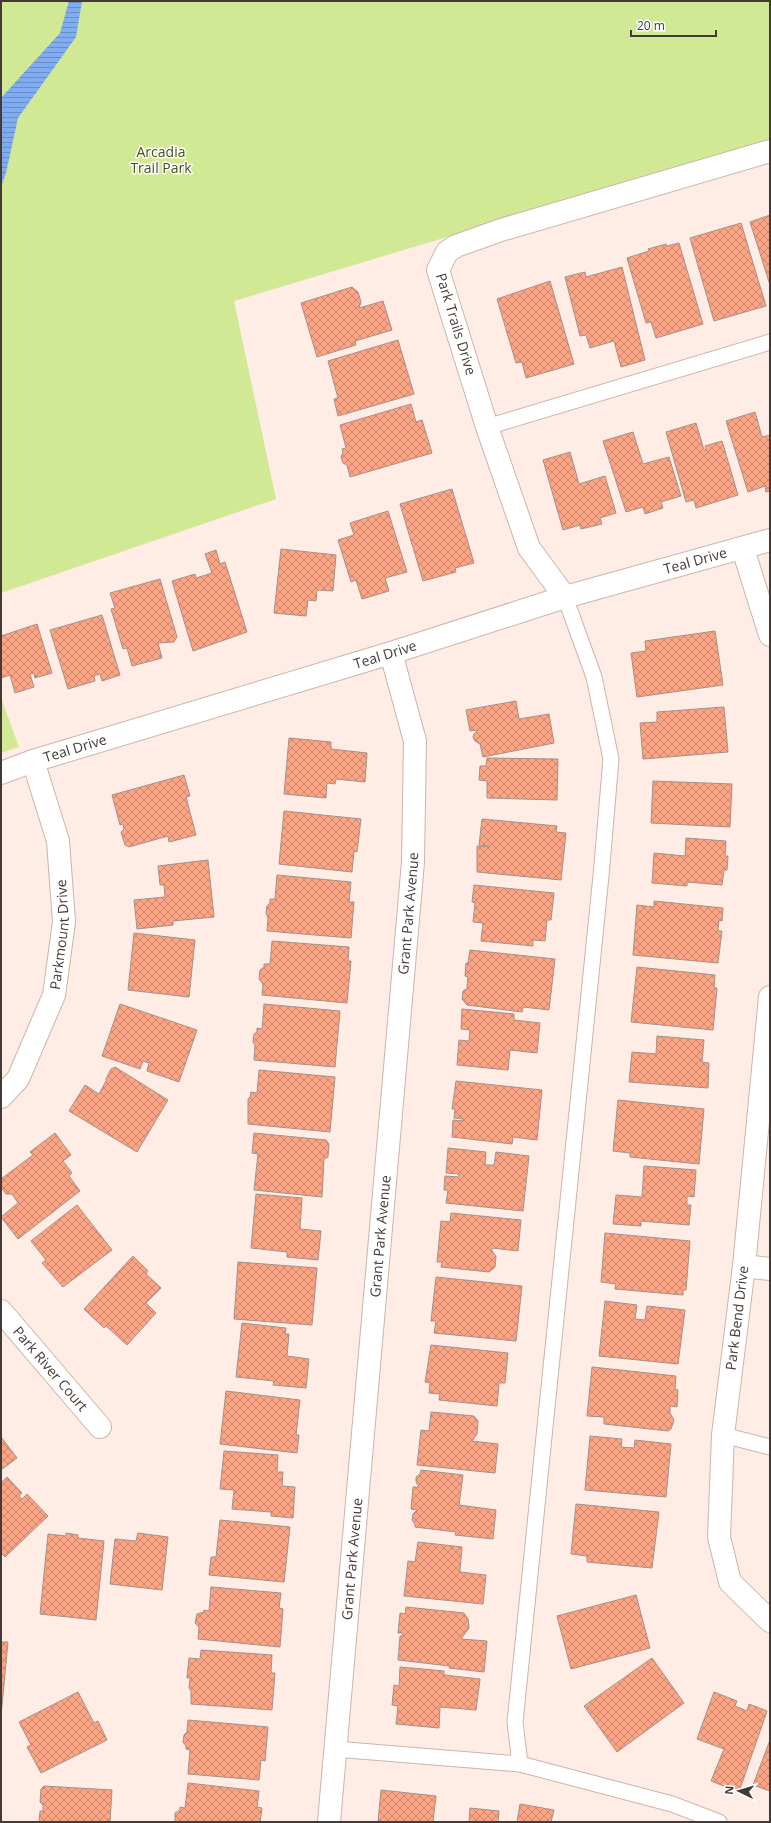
<svg xmlns="http://www.w3.org/2000/svg" width="771" height="1823" viewBox="0 0 771 1823" font-family="'Open Sans',sans-serif">
<style>
.green{fill:#d1e894}
.water{fill:url(#water-rules)}
.building{fill:url(#building-cross-hatch);stroke:#a59088}
.lines{fill:none;stroke-linecap:round;stroke-linejoin:round}
.service-casing{stroke:#cbb5ac;stroke-width:17}
.minor-casing{stroke:#cbb5ac;stroke-width:24}
.service{stroke:#fff;stroke-width:15}
.minor{stroke:#fff;stroke-width:22}
.labels{text-anchor:middle;stroke-width:3;stroke-linejoin:round;paint-order:stroke}
.park-label{font-size:14px;fill:#435012;stroke:#fff}
.street-label{font-size:14px;fill:#433a37;stroke:#fff}
</style>
<defs>
<pattern id="water-rules" width="6" height="5" patternUnits="userSpaceOnUse"><rect width="6" height="5" fill="#80acf2"/><path d="M0 2.5h6" fill="none" stroke="#6a8dc5"/></pattern>
<pattern id="building-cross-hatch" width="8" height="8" patternUnits="userSpaceOnUse"><rect width="8" height="8" fill="#fca585"/><path d="M0 0l8 8M0 8l8-8" fill="none" stroke="#ce876e"/></pattern>
</defs>
<rect width="100%" height="100%" fill="#ffece5"/>
<g class="green">
<path d="M1,1H770V140L234,301L276,499L1,593Z"/>
<path d="M1,698L19,747L1,753Z"/>
</g>
<path class="water" d="M69,1H82L76,37L18,118L6,173L1,187V98L60,33Z"/>
<g class="building">
<path d="M770,215V285L750,222Z"/>
<path d="M741,223L766,306L714,321L690,238Z"/>
<path d="M679,243L703,324L656,338L651,322L646,323L627,258L649,251L648,249L666,244L667,246Z"/>
<path d="M622,267L645,360L621,367L614,341L590,348L586,335L580,336L565,277L585,272L586,277Z"/>
<path d="M550,281L574,364L526,378L522,362L516,363L497,299Z"/>
<path d="M352,287L358,292L361,302L359,308L383,301L392,330L355,341L356,345L317,357L301,303Z"/>
<path d="M398,340L414,394L338,416L334,399L338,398L328,361Z"/>
<path d="M411,404L416,422L422,420L432,453L350,477L347,465L343,463L341,457L343,452L342,449L346,448L340,425Z"/>
<path d="M755,412L762,437L770,435V491L766,492L765,486L748,492L726,421Z"/>
<path d="M696,423L704,450H706L705,446L722,441L738,495L696,508L694,500L686,502L666,432Z"/>
<path d="M633,432L643,464L669,457L681,496L661,502L663,508L645,514L643,507L626,512L603,441Z"/>
<path d="M570,452L579,484L605,476L616,513L600,518L602,524L581,529L580,525L563,530L543,460Z"/>
<path d="M452,489L474,563L455,568L456,572L423,581L400,504Z"/>
<path d="M388,511L407,572L385,578L389,591L362,599L356,580L351,582L338,540L354,535L350,523Z"/>
<path d="M281,549L336,555L333,591L317,590L316,601L308,600L306,616L274,613Z"/>
<path d="M216,550L220,564L225,562L247,632L193,651L172,581L195,574L196,578L212,573L205,554Z"/>
<path d="M160,579L177,637L174,642L158,643L162,658L132,666L127,648L123,649L111,609L115,608L110,593Z"/>
<path d="M102,615L120,675L102,681L100,674L94,676L95,681L68,689L50,630Z"/>
<path d="M37,624L52,673L35,678L34,673L30,674L34,687L15,693L10,675L1,678V636Z"/>
<path d="M715,631L723,685L637,697L631,653L646,651L645,641Z"/>
<path d="M516,701L519,719L549,714L554,743L483,757L480,744L475,741L473,737L474,734L478,730L470,731L466,710Z"/>
<path d="M724,707L728,752L643,759L640,723L657,722V712Z"/>
<path d="M289,738L331,742V749L367,753L365,782L336,779L335,784L327,783L326,798L284,794Z"/>
<path d="M487,758L558,759L557,800L487,798V781L479,780L480,766H486Z"/>
<path d="M184,775L190,796L186,797L196,835L169,842L168,836L129,847L125,845L121,832L124,829L123,824L120,825L112,795Z"/>
<path d="M653,781L732,784L730,827L651,823Z"/>
<path d="M284,811L361,819L357,852L354,851L352,872L279,864Z"/>
<path d="M482,819L557,826L556,832L566,833L561,880L477,872V846L489,847V846L479,845Z"/>
<path d="M686,838L726,841L725,856H728L727,870H724L722,885L687,882V886L652,883L654,853L685,856Z"/>
<path d="M208,860L214,917L173,921V925L137,929L134,900L165,897L164,885H160L158,866Z"/>
<path d="M277,875L351,882L349,902H354L351,938L267,931L268,918L266,913L267,906L270,903V899H275Z"/>
<path d="M474,885L554,893L551,920H547L545,941L533,940V946L481,941L483,923L473,922L475,903L472,902Z"/>
<path d="M654,901L723,908L722,921L719,920L718,931H722L718,963L633,955L637,905L654,907Z"/>
<path d="M134,933L195,940L189,997L128,990Z"/>
<path d="M272,941L349,947L348,961H351L347,1003L262,995L263,984L259,979L260,970L264,967V964H270Z"/>
<path d="M470,950L555,959L549,1010L523,1007L522,1012L467,1005L462,999L463,991L468,988H467L468,977L465,976L466,963H468Z"/>
<path d="M637,967L715,975L714,988H717L713,1030L631,1022Z"/>
<path d="M120,1004L197,1030L179,1082L147,1071L149,1063L143,1061L140,1069L102,1056Z"/>
<path d="M264,1004L340,1011L335,1067L254,1060L255,1045L253,1042L254,1034L257,1032V1028L262,1029Z"/>
<path d="M462,1009L514,1014V1020L540,1023L537,1053L510,1050L508,1070L457,1065L459,1040L469,1041L470,1030L461,1029Z"/>
<path d="M657,1036L704,1040L702,1062L709,1063L708,1088L629,1082L632,1052L656,1054Z"/>
<path d="M115,1067L168,1100L137,1152L69,1111L85,1085L99,1094L106,1081V1079L111,1069Z"/>
<path d="M259,1070L335,1077L330,1132L248,1124V1099L250,1097L251,1092L257,1093Z"/>
<path d="M456,1081L542,1090L537,1140L513,1137L512,1144L452,1137L453,1120L463,1121V1119L454,1118L455,1109H452Z"/>
<path d="M618,1100L704,1109L699,1164L630,1157V1153L613,1151Z"/>
<path d="M55,1133L71,1155L63,1161L72,1173L69,1176L80,1191L18,1239L1,1217L18,1203L12,1194H6L1,1187V1179L33,1155L30,1152Z"/>
<path d="M254,1133L326,1140L329,1144L328,1157L324,1159L322,1197L254,1190L258,1154L252,1153Z"/>
<path d="M448,1148L486,1152L485,1165H494L496,1152L529,1156L523,1211L446,1203L448,1190H444L445,1176L458,1177L459,1174L446,1173Z"/>
<path d="M644,1166L696,1170L694,1197L687,1196V1205H691L689,1225L641,1221V1226L613,1224L616,1195L642,1197Z"/>
<path d="M256,1194L302,1198L300,1229L321,1231L318,1260L287,1257V1252L251,1248Z"/>
<path d="M77,1205L112,1250L63,1287L42,1263L46,1260L31,1241Z"/>
<path d="M451,1213L521,1220L518,1251L492,1248V1251L496,1256L495,1267L489,1272L441,1267L442,1262H437L441,1221L450,1222Z"/>
<path d="M605,1233L690,1241L686,1290H683V1295L615,1289L616,1284L601,1282Z"/>
<path d="M133,1256L148,1271L146,1274L161,1288L146,1303L156,1313L127,1345L106,1326L104,1328L84,1309Z"/>
<path d="M238,1262L317,1268L312,1325L234,1319Z"/>
<path d="M436,1277L522,1286L516,1341L434,1333L436,1321H431Z"/>
<path d="M605,1301L637,1305L635,1319L645,1320L647,1306L685,1310L678,1364L599,1356Z"/>
<path d="M242,1323L286,1328L285,1334H289L287,1356L309,1359L306,1388L273,1385L274,1381L236,1377Z"/>
<path d="M431,1345L508,1353L505,1383H499L497,1406L439,1400L440,1394L429,1393L430,1383L425,1382Z"/>
<path d="M592,1367L676,1376L675,1389L678,1390L677,1407L670,1406V1413L674,1420L671,1429L668,1431L604,1424V1417L587,1416Z"/>
<path d="M226,1391L300,1400L296,1435H299L297,1453L220,1444Z"/>
<path d="M431,1412L474,1416L478,1421L477,1434L472,1441L498,1444L495,1473L417,1465L421,1430L429,1431Z"/>
<path d="M590,1436L622,1439L621,1447L634,1448L635,1440L671,1444L666,1497L585,1490Z"/>
<path d="M1,1437L17,1458L1,1470Z"/>
<path d="M224,1451L278,1455L277,1472H283L282,1486L295,1487L293,1518L271,1516V1512L232,1509L234,1490L220,1489Z"/>
<path d="M421,1470L463,1475L459,1505L496,1510L493,1539L455,1535L456,1532L415,1527V1524L412,1520L413,1514L417,1510L411,1509L413,1487H419L416,1482V1477L420,1474Z"/>
<path d="M7,1477L22,1493L19,1496L22,1499L27,1494L48,1516L5,1557L1,1553V1483Z"/>
<path d="M576,1504L659,1512L652,1568L587,1562V1556L571,1554Z"/>
<path d="M220,1520L290,1527L284,1582L209,1575L211,1557H216Z"/>
<path d="M66,1533L78,1535V1538L104,1541L96,1620L40,1614L48,1534L66,1536Z"/>
<path d="M138,1533L168,1537L162,1590L110,1584L115,1539L136,1541Z"/>
<path d="M418,1542L462,1547L460,1572L486,1575L483,1604L404,1596L408,1561L415,1562Z"/>
<path d="M211,1587L281,1593L279,1608L283,1609L280,1647L198,1639L199,1627L195,1623L197,1614L204,1612V1610L209,1611Z"/>
<path d="M636,1595L650,1648L571,1669L557,1616Z"/>
<path d="M406,1607L464,1613L468,1619L469,1628L461,1639L487,1641L484,1672L449,1668L450,1666L398,1660L400,1636H402L403,1633H398L400,1613L405,1614Z"/>
<path d="M1,1642H8L1,1716Z"/>
<path d="M201,1650L272,1655L271,1673H275L272,1710L191,1704V1691L189,1688L190,1679L192,1678H187L189,1658L200,1659Z"/>
<path d="M652,1658L684,1703L617,1752L584,1706Z"/>
<path d="M400,1667L444,1671V1675L480,1679L476,1710L440,1707L439,1728L396,1724L398,1706L392,1705L394,1685L399,1686Z"/>
<path d="M78,1692L94,1723L98,1721L107,1740L41,1773L27,1747L31,1745L19,1722Z"/>
<path d="M714,1692L737,1701L735,1706L747,1711L749,1704L767,1711L739,1792L711,1781L724,1749L697,1739Z"/>
<path d="M188,1720L268,1727L265,1761L261,1760L259,1780L188,1774L190,1750L186,1749V1746L183,1742L184,1735L187,1732Z"/>
<path d="M770,1740V1791L753,1785Z"/>
<path d="M188,1783L259,1791L257,1807L262,1808L260,1822H175V1813L180,1810V1807L185,1808Z"/>
<path d="M44,1786L112,1790L110,1822H39L40,1811H43V1805L40,1802L41,1789Z"/>
<path d="M381,1790L436,1796L433,1822H378Z"/>
<path d="M520,1804L554,1810L551,1822H517Z"/>
<path d="M470,1808L499,1811L498,1822H469Z"/>
</g>
<g class="lines">
<g class="service-casing">
<g id="service">
<path d="M487,427L770,342"/>
<path d="M723,1435L770,1447"/>
<path d="M335,1749L520,1764L672,1804L719,1822"/>
<path d="M520,1764L515,1722L601,876L611,759L594,677L565,597"/>
</g>
</g>
<g class="minor-casing">
<g id="minor">
<path d="M743,549L770,635"/>
<path d="M565,597L529,548L487,427L438,270L447,252L456,246L501,230L770,151"/>
<path id="s1" d="M1,773L33,761L391,653L565,597L770,540"/>
<path d="M770,997L744,1266L723,1435L719,1537L730,1582L770,1621"/>
<path id="s2" d="M1,1097L18,1079L54,995L64,922L58,841L33,761"/>
<path d="M744,1266L770,1269"/>
<path id="s3" d="M1,1311L100,1427"/>
<path id="s4" d="M329,1822L413,862L415,741L391,653"/>
</g>
</g>
<use href="#service" class="service"/>
<use href="#minor" class="minor"/>
</g>
<g class="labels">
<g class="park-label">
<text x="161" y="157">Arcadia<tspan x="161" dy="16">Trail Park</tspan></text>
</g>
<g class="street-label">
<text transform="translate(456 324) rotate(73)" y="5">Park Trails Drive</text>
<text dy="5" stroke="none"><textPath href="#s1" startOffset="726">Teal Drive</textPath></text>
<text dy="5" stroke="none"><textPath href="#s1" startOffset="402">Teal Drive</textPath></text>
<text dy="5" stroke="none"><textPath href="#s1" startOffset="78">Teal Drive</textPath></text>
<text dy="5" stroke="none"><textPath href="#s4" startOffset="912">Grant Park Avenue</textPath></text>
<text dy="5" stroke="none"><textPath href="#s2" startOffset="177">Parkmount Drive</textPath></text>
<text dy="5" stroke="none"><textPath href="#s4" startOffset="588">Grant Park Avenue</textPath></text>
<text transform="translate(737 1318) rotate(-83)" y="5">Park Bend Drive</text>
<text dy="5" stroke="none"><textPath href="#s3" startOffset="76">Park River Court</textPath></text>
<text dy="5" stroke="none"><textPath href="#s4" startOffset="264">Grant Park Avenue</textPath></text>
</g>
</g>
<rect width="771" height="1823" fill="none" stroke="#433a37" stroke-width="4"/>
<g transform="translate(739 1791) rotate(275)" stroke="#ffffff" stroke-width="3" paint-order="stroke">
<path d="M0-3L7 15L0 10L-7 15Z" fill="#433a37"/>
<text y="-6" font-size="11" font-weight="bold" text-anchor="middle" fill="#433a37">N</text>
</g>
<path d="M631 30v6h85v-6" fill="none" stroke="#433a37" stroke-width="2"/>
<text x="637" y="30" font-size="12" fill="#433a37" stroke="#ffffff" stroke-width="3" paint-order="stroke">20 m</text>
</svg>
